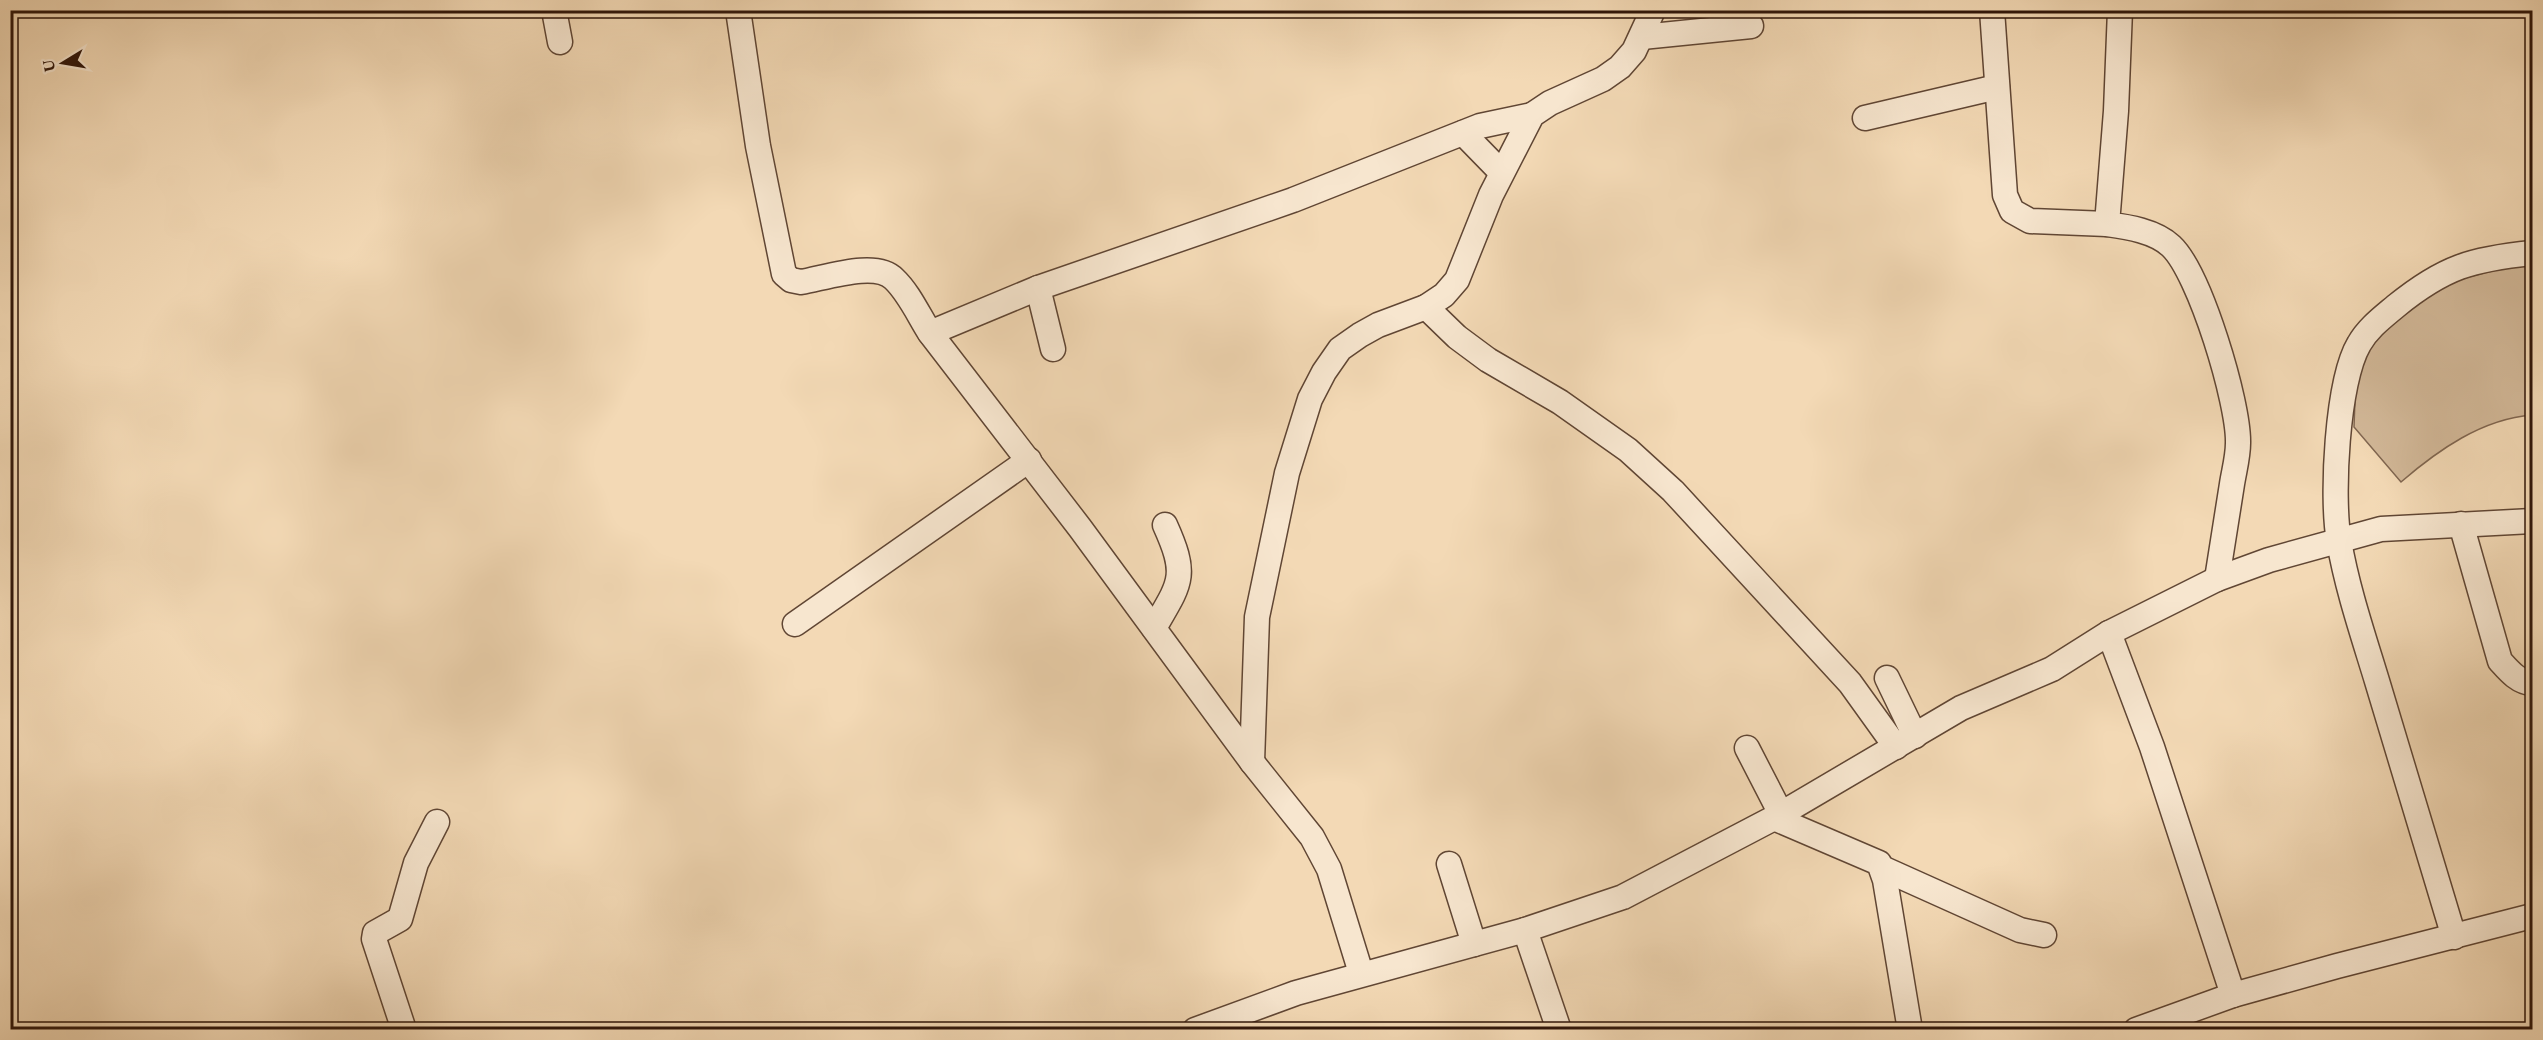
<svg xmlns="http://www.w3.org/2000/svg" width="2543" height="1040" viewBox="0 0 2543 1040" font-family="'EB Garamond',serif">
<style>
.green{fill:#d2b898;stroke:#806650;stroke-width:1.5}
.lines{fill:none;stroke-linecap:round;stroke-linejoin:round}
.minor-casing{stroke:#604634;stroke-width:27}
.minor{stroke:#f7e6cf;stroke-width:24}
</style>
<rect width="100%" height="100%" fill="#f3d9b5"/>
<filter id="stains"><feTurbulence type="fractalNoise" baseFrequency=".00333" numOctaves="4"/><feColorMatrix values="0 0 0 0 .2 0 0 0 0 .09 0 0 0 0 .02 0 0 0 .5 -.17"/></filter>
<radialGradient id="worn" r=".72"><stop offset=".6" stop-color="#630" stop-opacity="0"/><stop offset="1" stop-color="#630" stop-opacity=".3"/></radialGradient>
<path class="green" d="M2532,261V415C2482,419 2438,450 2401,482L2354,427L2356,372L2375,337L2436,285Z"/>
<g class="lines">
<g class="minor-casing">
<g id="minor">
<path d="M554,10L560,42"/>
<path d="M738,10L758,146L784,274L791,280L801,282C825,278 876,260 894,279C909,293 919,316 930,333L1038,288L1293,200L1480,126L1532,115"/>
<path d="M1992,10L2005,195L2012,211L2030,221L2107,224"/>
<path d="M2120,10L2116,111L2107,224C2128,227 2155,231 2171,246C2200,273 2239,403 2238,443C2238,457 2234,471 2232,484C2227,516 2222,548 2217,579"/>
<path d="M1642,37L1751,26"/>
<path d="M1865,118L1997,87"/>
<path d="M1463,133L1501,172"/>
<path d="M1038,288L1053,349"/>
<path d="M1426,307L1457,337L1488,360L1560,402L1628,450L1673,491L1850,683L1896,747"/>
<path d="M930,333L1080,528L1252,762L1312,837L1329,869L1361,973"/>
<path d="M2461,524L2500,661C2509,671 2518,682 2532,683"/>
<path d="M795,624L1029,460"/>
<path d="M1154,628C1181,582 1188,576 1165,525"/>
<path d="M2109,633L2152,747L2233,995"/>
<path d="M1887,678L1915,736"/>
<path d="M1747,748L1781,814"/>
<path d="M1252,762L1257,617L1287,473L1310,399L1324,372L1340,349L1360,335L1378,325L1426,307L1444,295L1457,280L1491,195L1532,115L1550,103L1603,79L1620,67L1634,51L1653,10"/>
<path d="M1774,818L1879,863L1885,880L1910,1030"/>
<path d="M1449,864L1474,944"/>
<path d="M1882,868L2020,930L2044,935"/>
<path d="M1525,930L1559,1030"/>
<path d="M2454,937C2428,851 2402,766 2377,681C2363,635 2347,588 2339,541C2331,498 2337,381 2359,344C2368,328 2383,317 2396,306C2444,267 2472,259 2532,253"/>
<path d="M404,1030L374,939L375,933L400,919L416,863L437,822"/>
<path d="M1195,1030L1296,993L1525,930L1623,897L1774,818L1961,708L2052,669L2109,633L2217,579L2269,560L2381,529L2532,521"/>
<path d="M2136,1030L2233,995L2337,966L2532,916"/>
</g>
</g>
<use href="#minor" class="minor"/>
</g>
<rect width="2543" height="1040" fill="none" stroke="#f3d9b5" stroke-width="36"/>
<rect x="12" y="12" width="2519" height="1016" fill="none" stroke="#2f1509" stroke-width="3"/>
<rect x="18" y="18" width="2507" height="1004" fill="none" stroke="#2f1509" stroke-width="1.5"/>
<g transform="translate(63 63) rotate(259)" stroke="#f7e6cf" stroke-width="4.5" paint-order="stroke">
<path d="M0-4.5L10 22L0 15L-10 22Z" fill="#2f1509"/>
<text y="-9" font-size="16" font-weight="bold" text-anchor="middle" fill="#2f1509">U</text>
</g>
<rect width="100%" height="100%" filter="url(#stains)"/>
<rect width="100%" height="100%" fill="url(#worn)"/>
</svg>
